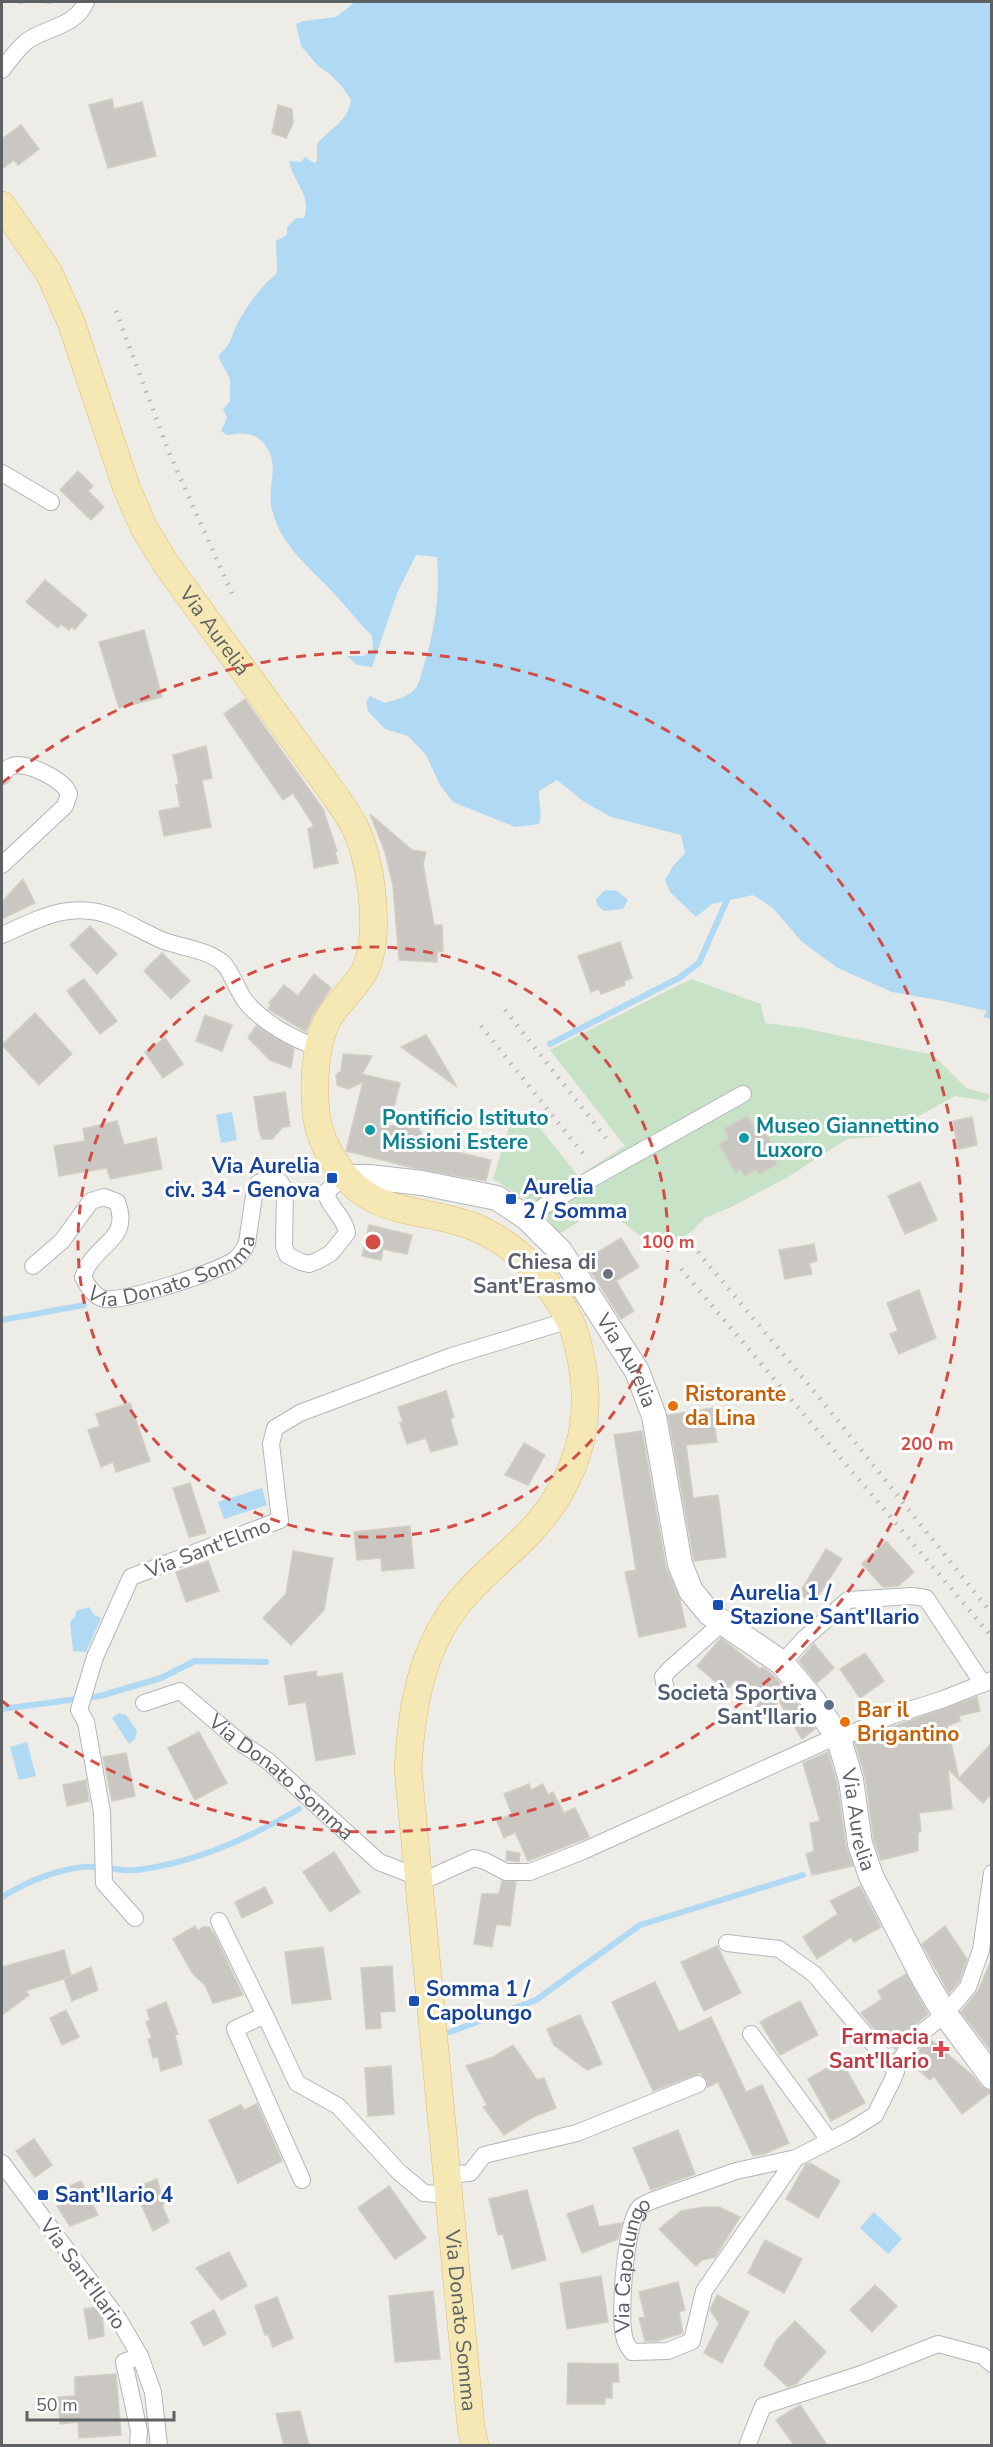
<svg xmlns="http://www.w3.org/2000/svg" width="993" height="2447" viewBox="0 0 993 2447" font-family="'Nunito Sans',sans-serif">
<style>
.green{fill:#c7e2c6}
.water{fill:#b0d9f4}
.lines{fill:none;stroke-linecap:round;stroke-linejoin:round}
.stream{stroke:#b0d9f4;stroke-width:6}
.building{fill:#cac7c2;stroke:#d2cdc5;stroke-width:1.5}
.street-casing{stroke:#b3b6b9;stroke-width:18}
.secondary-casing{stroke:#b2b5b9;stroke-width:26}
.primary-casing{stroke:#e0bc6d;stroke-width:28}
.street{stroke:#fff;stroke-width:16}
.secondary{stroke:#fff;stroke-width:24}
.primary{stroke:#f5e8b4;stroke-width:27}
.rail{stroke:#b4b5b5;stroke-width:4.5;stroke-dasharray:1.5 8;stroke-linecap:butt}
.ring{fill:none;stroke:#d44c46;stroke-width:3;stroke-dasharray:10 8}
.culture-dot{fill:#0f9aa8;stroke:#fff;stroke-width:2}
.transit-dot{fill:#1a4fb4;stroke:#fff;stroke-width:2}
.worship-dot{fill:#6b7280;stroke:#fff;stroke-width:2}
.food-dot{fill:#e8710a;stroke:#fff;stroke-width:2}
.service-dot{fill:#5c6f8a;stroke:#fff;stroke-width:2}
.health-dot{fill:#e0444e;stroke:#fff;stroke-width:2}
.labels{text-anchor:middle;stroke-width:6;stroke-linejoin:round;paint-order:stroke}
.street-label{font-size:21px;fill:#5e6164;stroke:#fff}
.culture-label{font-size:21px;font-weight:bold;fill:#0d838f;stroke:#fff;text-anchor:start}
.transit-label{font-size:21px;font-weight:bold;fill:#164399;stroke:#fff;text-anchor:start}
.worship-label{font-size:21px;font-weight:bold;fill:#5b616d;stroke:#fff;text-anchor:end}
.food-label{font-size:21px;font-weight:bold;fill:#c56008;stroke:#fff;text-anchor:start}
.service-label{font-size:21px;font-weight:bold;fill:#4e5e75;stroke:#fff;text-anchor:end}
.health-label{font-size:21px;font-weight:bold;fill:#be3a42;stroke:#fff;text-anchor:end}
.centre{fill:#d44c46;stroke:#fff;stroke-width:3}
.ring-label{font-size:18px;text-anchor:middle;font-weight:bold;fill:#d44c46;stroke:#fff;stroke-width:6;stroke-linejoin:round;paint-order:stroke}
</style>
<rect width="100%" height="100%" fill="#eeece6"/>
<path class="green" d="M691,979L761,1004L765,1023L803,1028L933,1055L966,1088L990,1095L987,1101L955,1096L882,1136L847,1139L788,1177L733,1206L705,1218L690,1233L658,1249L602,1207L559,1234L540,1208L493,1179L510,1124L527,1112L578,1176L625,1146L550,1050Z"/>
<g class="water">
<path d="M355,2H991V1019L983,1017L987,1011L943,1001L892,992L838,968L802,942L772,907L753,895L712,904L696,917L670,892L665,880L673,866L685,853L681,835L611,817L583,801L557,780L539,791C538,802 543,814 539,824L515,827L453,802L440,785L426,755L408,736L385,729L368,711L366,702L370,696L385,703C397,699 410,697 417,686C420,681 421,673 423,668C435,631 440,595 437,557L416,555L398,591L372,667L357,665L347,656H363L373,650L372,636C356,620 342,601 326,585C304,563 280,542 272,510C266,488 280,467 267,448C258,432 243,432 227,435L221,431L227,418L223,409L230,401V379L218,356C235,341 230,334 241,317C250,301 263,285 277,273L276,241L287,235V227L296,218H304C312,195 293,182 289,161L301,162L305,157L314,163L317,161V144C330,128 348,122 351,100L343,88L330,74L318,66L301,46L296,24L303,21L336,17Z"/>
<path d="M605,890L617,891L628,900L623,909L604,911L597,905L596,899Z"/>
<path d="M232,1112L237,1140L221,1143L216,1115Z"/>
<path d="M262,1488L267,1505L224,1519L218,1502Z"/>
<path d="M89,1607L94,1615L101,1618L86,1652L73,1651L70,1622L75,1617L76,1611Z"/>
<path d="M119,1713L126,1715L137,1731L135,1739L129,1744L112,1718Z"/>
<path d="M27,1742L36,1776L19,1780L10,1747Z"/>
<path d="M874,2212L902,2239L888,2254L860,2228Z"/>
</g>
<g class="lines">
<g class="stream">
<path d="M550,1044L679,978L699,963L727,900"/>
<path d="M2,1320L84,1305"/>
<path d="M2,1709L100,1696L161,1678L195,1661L266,1662"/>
<path d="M2,1897C25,1883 55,1870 83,1867C101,1865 119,1872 137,1870C195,1863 249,1838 299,1809"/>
<path d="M450,2032L536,2000L640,1925L803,1875"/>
</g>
</g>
<g class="building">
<path d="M112,99L114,109L142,102L156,156L108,168L89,105Z"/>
<path d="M278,105L292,109L293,123L286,138L272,133Z"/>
<path d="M21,125L39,149L18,165L14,160L2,169V139Z"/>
<path d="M78,471L93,486L88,491L104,507L91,520L60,490Z"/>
<path d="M45,580L87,615L75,629L71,627L69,630L61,624L58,628L26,602Z"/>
<path d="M144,630L162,697L119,708L99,642Z"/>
<path d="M245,699L323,809L337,851L335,852L338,863L314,868L308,829L314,826L293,793L283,800L224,714Z"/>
<path d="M206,746L212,778L202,780L211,827L164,836L159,811L180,807L176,785L179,784L173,755Z"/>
<path d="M370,814L412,850L426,852L423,864L434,925H442L443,951L437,952V962L399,960L393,886L385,852Z"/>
<path d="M23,879L35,903L2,919V902Z"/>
<path d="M90,926L117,954L97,974L70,945Z"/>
<path d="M620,942L632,978L624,981L625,985L601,994L599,989L591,992L578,956Z"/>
<path d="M162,953L190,981L171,999L144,971Z"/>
<path d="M314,974L331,988L313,1015L306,1032L268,1009L271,1005L269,1003L284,985L298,996Z"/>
<path d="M84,979L117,1021L100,1034L67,991Z"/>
<path d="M35,1013L72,1054L39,1085L2,1045Z"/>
<path d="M205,1015L232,1025L222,1051L196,1041Z"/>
<path d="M256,1026L294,1049L291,1068L270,1060L248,1038Z"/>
<path d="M426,1035L433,1046L457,1087L401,1047Z"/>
<path d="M165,1038L183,1064L163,1078L145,1052Z"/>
<path d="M343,1054L372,1056L362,1074L400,1083L389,1126L415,1123L421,1132L423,1144L491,1160L486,1181L414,1168L346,1151L363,1082L348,1089L337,1085L336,1075L341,1071Z"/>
<path d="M285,1092L290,1126L283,1127L272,1139H262L259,1130L254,1097Z"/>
<path d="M747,1116L754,1127L760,1124L775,1150L771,1152L777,1164L759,1174L756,1169L745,1176L741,1169L735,1172L719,1144L729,1139L724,1129Z"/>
<path d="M972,1117L977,1145L958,1149L953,1121Z"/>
<path d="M117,1121L124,1145L156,1138L162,1169L110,1179L107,1168L59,1176L54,1146L85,1141L83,1129Z"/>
<path d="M920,1182L937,1220L905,1234L888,1196Z"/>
<path d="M369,1225L412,1235L407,1254L383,1249L381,1260L362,1256Z"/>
<path d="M621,1238L639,1267L616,1281L634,1311L621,1319L586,1264L598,1257L596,1253Z"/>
<path d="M814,1244L817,1261L809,1263L812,1274L785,1279L779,1250Z"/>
<path d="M919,1290L936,1338L899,1354L890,1334L898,1331L887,1303Z"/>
<path d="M446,1391L454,1417L450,1419L458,1444L431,1452L426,1438L407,1444L400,1423L403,1422L398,1407Z"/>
<path d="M130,1403L150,1461L116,1472L113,1462L101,1467L88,1430L100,1426L96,1414Z"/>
<path d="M712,1408L717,1442L686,1445L693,1498L718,1495L726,1557L694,1561L668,1415Z"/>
<path d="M642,1431L666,1567L680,1600L686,1627L639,1637L625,1572L636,1570L614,1435Z"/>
<path d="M524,1443L545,1455L528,1485L505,1475Z"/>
<path d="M190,1483L206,1533L189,1537L173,1488Z"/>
<path d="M410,1526L414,1568L382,1571L381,1558L357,1560L354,1532Z"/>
<path d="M886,1541L914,1572L898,1586L883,1587L862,1564Z"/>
<path d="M826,1549L842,1559L814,1603L799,1594Z"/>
<path d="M293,1551L333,1558L324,1610L291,1645L263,1618L286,1594Z"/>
<path d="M208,1561L219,1591L186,1602L176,1572Z"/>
<path d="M721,1638L760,1669L762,1667L772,1674L802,1709L815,1729L802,1739L779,1701L766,1718L754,1710L761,1700L736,1679L726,1691L697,1666Z"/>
<path d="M814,1644L834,1668L817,1683L799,1661Z"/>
<path d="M865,1653L884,1681L860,1698L840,1669Z"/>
<path d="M316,1671L317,1677L342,1673L355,1754L316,1761L306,1702L289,1705L284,1676Z"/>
<path d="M977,1697L980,1711L959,1716L960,1721L947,1726L959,1778L992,1743V1793L983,1803L948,1769L952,1809L919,1813L921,1831L918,1833V1851L881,1860L874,1841L865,1776L855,1743L897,1725Z"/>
<path d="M199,1732L227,1783L195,1800L168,1748Z"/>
<path d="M828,1752L837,1783L846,1846L853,1866L812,1875L806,1854L814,1851L810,1823L820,1821L803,1763Z"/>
<path d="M126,1753L135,1796L112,1801L103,1757Z"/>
<path d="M86,1780L89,1801L67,1806L63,1785Z"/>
<path d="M529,1784L531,1790L543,1784L548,1795L553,1792L564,1813L575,1808L589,1837L528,1861L515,1832L504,1838L497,1821L512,1814L504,1794Z"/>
<path d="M507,1851L520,1853L519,1862L506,1860Z"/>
<path d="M334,1852L360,1892L330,1912L303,1872Z"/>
<path d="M502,1881L516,1882L510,1926L496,1924L492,1947L474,1944L482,1894H499Z"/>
<path d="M860,1886L881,1927L854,1942L851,1937L817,1959L803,1937L838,1914L830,1901Z"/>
<path d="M265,1887L273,1903L242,1918L235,1902Z"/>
<path d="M195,1926L198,1931L203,1927H209L214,1934L243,1995L213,2003L205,1985L193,1974L173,1939Z"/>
<path d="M945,1926L967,1959L959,1982L949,1993L922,1944Z"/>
<path d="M717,1946L741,1993L704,2011L681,1962Z"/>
<path d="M323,1947L331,1999L292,2004L285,1952Z"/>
<path d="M64,1950L71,1976L91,1967L98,1990L72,2001L64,1979L70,1977L25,1991L29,1995L2,2015V1967Z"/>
<path d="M992,1958V2052L961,2012L978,1991Z"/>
<path d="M392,1966L395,2011L380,2012L381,2028L366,2029L361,1968Z"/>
<path d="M906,1974L928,2014L907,2031L895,2049L891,2045L890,2047L861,2013L882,1999L878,1991Z"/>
<path d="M655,1982L679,2032L711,2017L746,2092L762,2085L789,2143L764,2154L753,2156L718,2082L708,2087L707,2080L700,2073L653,2091L612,2002Z"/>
<path d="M800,2001L818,2035L780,2055L760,2022Z"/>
<path d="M166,2002L178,2034L175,2035L182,2064L161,2071L158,2057L153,2058L148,2039L152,2038L146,2022L150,2020L147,2010Z"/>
<path d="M66,2010L79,2037L62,2045L50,2018Z"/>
<path d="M580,2015L602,2064L587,2070L554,2045L547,2029Z"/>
<path d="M930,2039L973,2076L981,2086L992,2091L962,2114L934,2076L930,2080L911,2063L922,2046Z"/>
<path d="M513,2045L537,2080L544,2078L556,2108L533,2117L504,2135L483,2107L487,2105L466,2066L493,2057Z"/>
<path d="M841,2060L865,2103L831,2121L808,2079Z"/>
<path d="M391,2066L394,2114L368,2116L365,2068Z"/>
<path d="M257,2104L282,2161L238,2183L209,2120L241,2105L244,2110Z"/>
<path d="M678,2130L695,2174L651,2190L633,2148Z"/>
<path d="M34,2139L52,2165L35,2177L16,2151Z"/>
<path d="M810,2163L840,2181L818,2218L786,2199L806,2164Z"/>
<path d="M157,2179L164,2204L162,2205L169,2222L153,2231L134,2188Z"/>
<path d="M81,2181L98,2215L70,2226L57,2206L71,2200L65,2188Z"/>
<path d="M389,2186L426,2238L395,2259L358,2208Z"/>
<path d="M527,2190L546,2260L512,2269L503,2234L498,2235L489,2199Z"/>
<path d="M593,2205L599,2227L622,2223L618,2239L582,2253L567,2214Z"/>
<path d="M704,2207H719L740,2217L715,2257L702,2260L696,2266L659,2229L681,2211Z"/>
<path d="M765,2240L802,2259L784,2293L748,2273Z"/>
<path d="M229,2252L247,2286L221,2300L196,2268Z"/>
<path d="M601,2276L608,2322L567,2329L560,2283Z"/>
<path d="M678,2282L685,2310L679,2312L683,2333L657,2341H645L639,2318L645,2317L639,2292Z"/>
<path d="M875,2285L897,2306L872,2332L850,2310Z"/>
<path d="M433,2291L440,2359L395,2362L389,2296Z"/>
<path d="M717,2295L749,2312L722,2363L704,2353L719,2323L710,2310Z"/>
<path d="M277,2297L293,2338L273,2347L268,2334L265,2335L255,2306Z"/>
<path d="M96,2307L102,2314L104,2336L89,2339L84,2309Z"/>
<path d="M214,2310L226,2334L204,2346L191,2322Z"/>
<path d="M795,2321L826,2352L796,2384L788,2387L764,2365L776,2341Z"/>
<path d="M568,2363L618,2364L619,2382H612V2398H605V2404H567Z"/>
<path d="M116,2374L121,2435L79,2438L78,2422L60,2424L58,2397L75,2396V2377Z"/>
<path d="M800,2405L827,2445H794L776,2420Z"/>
<path d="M300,2411L309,2445H284L276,2414Z"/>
</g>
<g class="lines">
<g class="street-casing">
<g id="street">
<path d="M2,70C9,61 17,49 27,41C47,27 75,27 86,2"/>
<path d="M2,473L51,502"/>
<path d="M2,776C5,772 7,768 12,766C26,761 65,780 69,794L65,806L2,865"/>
<path d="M2,935C40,918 72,900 114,917C131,924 147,934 164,941C184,948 206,949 223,963C230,969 238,992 246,1002C263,1023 294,1039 318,1048"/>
<path d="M527,1218L550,1202L743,1094"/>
<path id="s1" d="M33,1266L62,1241L91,1201L104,1197L117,1202C130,1236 104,1241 89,1264C86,1267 85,1273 83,1277C88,1287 94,1297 105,1299C125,1302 215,1272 233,1261C240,1256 244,1250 247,1243L255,1189L258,1183L270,1179L280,1182L285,1190L284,1246L287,1255L301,1262L309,1264L317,1261L331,1253L347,1233C345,1217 328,1207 326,1192L344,1177"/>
<path d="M782,1663L804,1639L848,1600L912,1596L926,1598L983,1684"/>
<path d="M666,1690L663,1677L670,1669L722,1623"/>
<path id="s2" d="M144,1703L180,1691L241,1743L268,1761L379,1862L418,1877H432L474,1858L485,1861L506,1872H530L583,1851L837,1736"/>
<path d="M839,1739L893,1715L941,1700L992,1680"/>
<path d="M135,1918L104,1883L102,1812L86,1722L79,1710L95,1657L131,1577L280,1520L271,1444L275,1428L300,1413L452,1356L570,1320"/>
<path d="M219,1921L265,2015"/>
<path d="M727,1943L779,1949L814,1974L896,2071"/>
<path d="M751,2034L829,2140"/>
<path id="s3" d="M796,2158L704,2291L692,2341L668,2351L632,2352C629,2348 625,2342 624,2336C619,2315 625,2225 639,2208C641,2205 647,2203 651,2201L736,2171L796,2158L849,2131L875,2115L893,2079L899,2062L914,2039L945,2014L968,1987L981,1950L992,1873"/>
<path d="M2,2163L119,2320L140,2356L153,2392L159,2446"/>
<path d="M446,2175L470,2173L484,2155L577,2133L698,2084"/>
<path d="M302,2180L235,2029L265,2015L297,2083L338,2106L399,2172L424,2193L448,2195"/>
<path d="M138,2446L139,2431L124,2362L140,2356"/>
<path d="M747,2446L763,2406L864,2373L938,2344L983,2356L992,2364"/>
</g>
</g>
<g class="secondary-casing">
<g id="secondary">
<path id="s4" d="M344,1177H369L422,1183L497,1198L527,1218L560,1251L637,1371L654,1416L680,1564L691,1591L709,1613L782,1663L813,1700L839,1739L851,1780L860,1844L871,1876L924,1979L945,2014L992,2077"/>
</g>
</g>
<g class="primary-casing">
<g id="primary">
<path id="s5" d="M2,205L49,273L71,322L127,489L144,528L168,567L333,793C342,806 352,819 358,834C372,868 381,936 365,970C357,986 342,998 332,1013C315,1036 313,1084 316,1112C318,1133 326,1150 338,1167C374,1220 425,1206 477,1228C518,1246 549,1280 569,1319C578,1336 584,1371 585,1390C588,1446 565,1497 526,1536C496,1566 461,1592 441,1629C417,1672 411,1720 408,1769L471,2427L475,2446"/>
</g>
</g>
<use href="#street" class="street"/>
<use href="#secondary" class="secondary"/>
<use href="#primary" class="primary"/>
<g class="rail">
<path d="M21,2L22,11"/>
<path d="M49,2V6"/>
<path d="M116,311L170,455L235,600"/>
<path d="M505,1010L606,1138"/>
<path d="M481,1026L584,1155"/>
<path d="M698,1252L822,1401L992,1614"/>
<path d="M681,1269L992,1637"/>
</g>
</g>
<g class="ring">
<circle cx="373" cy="1242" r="295"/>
<path d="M2 783A590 590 0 1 1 2 1701"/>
</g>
<g class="culture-dot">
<circle cx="370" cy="1130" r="6"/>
<circle cx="744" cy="1138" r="6"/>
</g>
<g class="transit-dot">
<rect x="326" y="1172" width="12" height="12" rx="3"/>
<rect x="505" y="1193" width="12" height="12" rx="3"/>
<rect x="712" y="1599" width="12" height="12" rx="3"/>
<rect x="408" y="1995" width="12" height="12" rx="3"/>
<rect x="37" y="2189" width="12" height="12" rx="3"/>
</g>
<circle class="worship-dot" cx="608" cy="1274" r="6"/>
<g class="food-dot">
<circle cx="673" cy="1406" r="6"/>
<circle cx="845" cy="1722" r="6"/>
</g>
<circle class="service-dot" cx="829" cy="1705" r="6"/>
<path class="health-dot" d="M938 2040h6v6h6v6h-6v6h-6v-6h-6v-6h6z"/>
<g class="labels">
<g class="street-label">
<text dy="7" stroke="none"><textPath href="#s5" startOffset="480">Via Aurelia</textPath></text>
<text dy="7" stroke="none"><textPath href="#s1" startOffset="309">Via Donato Somma</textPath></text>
<text dy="7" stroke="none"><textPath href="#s4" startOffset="366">Via Aurelia</textPath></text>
<text transform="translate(208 1548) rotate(-21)" y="7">Via Sant'Elmo</text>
<text dy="7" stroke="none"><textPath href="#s2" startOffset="171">Via Donato Somma</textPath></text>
<text dy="7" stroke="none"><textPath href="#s4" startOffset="903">Via Aurelia</textPath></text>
<text dy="7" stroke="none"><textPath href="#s3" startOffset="366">Via Capolungo</textPath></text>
<text transform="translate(83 2274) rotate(54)" y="7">Via Sant'Ilario</text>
<text dy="7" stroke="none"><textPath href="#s5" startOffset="2433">Via Donato Somma</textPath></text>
</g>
<g class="culture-label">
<text x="382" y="1125">Pontificio Istituto<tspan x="382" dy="24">Missioni Estere</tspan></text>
<text x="756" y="1133">Museo Giannettino<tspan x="756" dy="24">Luxoro</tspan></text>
</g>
<g class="transit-label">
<text x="320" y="1173" text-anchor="end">Via Aurelia<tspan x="320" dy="24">civ. 34 - Genova</tspan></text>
<text x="523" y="1194">Aurelia<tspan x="523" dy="24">2 / Somma</tspan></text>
<text x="730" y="1600">Aurelia 1 /<tspan x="730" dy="24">Stazione Sant'Ilario</tspan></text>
<text x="426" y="1996">Somma 1 /<tspan x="426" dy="24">Capolungo</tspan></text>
<text x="55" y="2202">Sant'Ilario 4</text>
</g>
<g class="worship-label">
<text x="596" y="1269">Chiesa di<tspan x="596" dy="24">Sant'Erasmo</tspan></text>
</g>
<g class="food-label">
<text x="685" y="1401">Ristorante<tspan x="685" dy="24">da Lina</tspan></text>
<text x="857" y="1717">Bar il<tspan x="857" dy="24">Brigantino</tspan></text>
</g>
<g class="service-label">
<text x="817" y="1700">Società Sportiva<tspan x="817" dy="24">Sant'Ilario</tspan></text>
</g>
<g class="health-label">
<text x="929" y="2044">Farmacia<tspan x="929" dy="24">Sant'Ilario</tspan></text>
</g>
</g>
<circle cx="373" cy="1242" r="9" class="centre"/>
<g class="ring-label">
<text x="668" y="1248">100 m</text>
<text x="927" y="1450">200 m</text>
</g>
<rect width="993" height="2447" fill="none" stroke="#5e6164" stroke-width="6"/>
<path d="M27 2411v9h147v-9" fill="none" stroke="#5e6164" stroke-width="3"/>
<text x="36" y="2411" font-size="18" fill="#5e6164" stroke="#ffffff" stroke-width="4.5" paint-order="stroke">50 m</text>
</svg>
